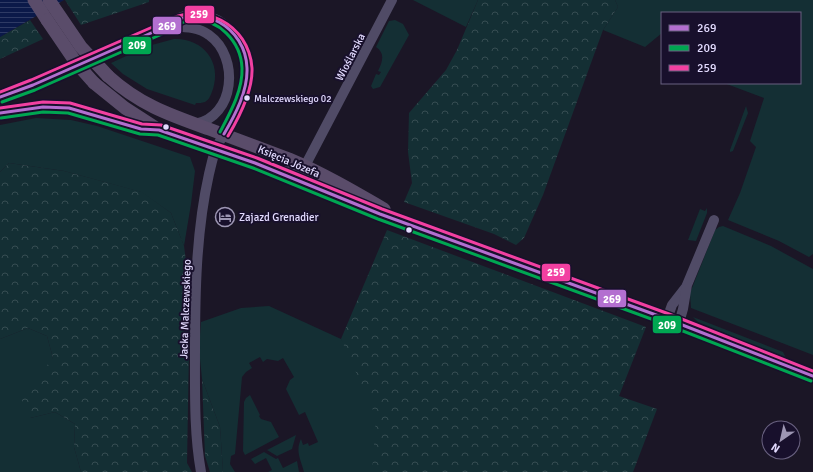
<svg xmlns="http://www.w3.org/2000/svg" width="813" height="472" viewBox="0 0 813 472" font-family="Signika,sans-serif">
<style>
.grass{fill:#142f34}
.forest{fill:url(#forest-crowns)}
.water{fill:url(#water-rules)}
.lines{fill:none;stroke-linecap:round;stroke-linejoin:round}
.minor{stroke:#504b66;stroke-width:10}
.major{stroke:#5a4c6a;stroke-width:13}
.major-bridge{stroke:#5a4c6a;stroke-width:13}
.bus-1-casing{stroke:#18102c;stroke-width:6}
.bus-2-casing{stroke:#18102c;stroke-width:6}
.bus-3-casing{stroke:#18102c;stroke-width:6}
.bus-1{stroke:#b36fd0;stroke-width:3}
.bus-2{stroke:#00a651;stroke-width:3}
.bus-3{stroke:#f240a1;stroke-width:3}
.bus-dot{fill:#e3dbff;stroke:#18102c;stroke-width:1.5}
.labels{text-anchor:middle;stroke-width:4;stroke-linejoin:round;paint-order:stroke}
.bus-label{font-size:10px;fill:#e3dbff;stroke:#18102c;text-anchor:start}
.street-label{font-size:11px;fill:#e3dbff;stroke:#18102c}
.poi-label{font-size:11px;fill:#e3dbff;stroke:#18102c;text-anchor:start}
.line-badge{stroke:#18102c;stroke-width:1.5}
.badge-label{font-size:11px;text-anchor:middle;font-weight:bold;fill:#fff}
</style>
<defs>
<pattern id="forest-crowns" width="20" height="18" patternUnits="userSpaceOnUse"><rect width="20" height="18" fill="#142f34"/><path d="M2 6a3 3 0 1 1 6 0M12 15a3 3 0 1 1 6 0" fill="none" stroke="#364d52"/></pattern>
<pattern id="water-rules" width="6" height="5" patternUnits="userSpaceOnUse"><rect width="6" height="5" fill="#0b1949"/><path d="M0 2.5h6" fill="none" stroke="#2e3a64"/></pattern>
</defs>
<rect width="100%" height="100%" fill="#1b1626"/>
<g class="grass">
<path d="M413,0H478L466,27Z"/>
<path d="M615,0H813V254L809,257L779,241L728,220L740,193L756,147L750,141L764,98L724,83H800V13H662V33L645,47L603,30L618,7Z"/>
<path d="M395,20L403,24L409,35L380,87L373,89L371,86L376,74L379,75L381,72L378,71C383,61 385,53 376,47L389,21Z"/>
<path d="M174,39C202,38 222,61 213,89C211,94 210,99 205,102C202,103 199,103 196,103L195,105L147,89L123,74L111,63L148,46Z"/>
<path d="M746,106L748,113L733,151L730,152V150Z"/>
<path d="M36,118L71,120L97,126L190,157L195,171L191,204L184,246L171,213L141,192L64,171L9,163L0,172V125Z"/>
<path d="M707,208V213L696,241L688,240L700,209L705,211Z"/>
<path d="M723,226L771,246L813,269V355L691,308L690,293L715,230L719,227Z"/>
<path d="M269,306L341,339L389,408L391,472H304C301,460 295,451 301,439L303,445L308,443L309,446L318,442L305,412L299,415L286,389L290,380L294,377L283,358L278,361L267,359L263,362L260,357L249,363L252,368L246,372L242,377L235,454L231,456L230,464L235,472H223L220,427L202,379L199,349L201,322L241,308Z"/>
<path d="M693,317L783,352L786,358L778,357L758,349L725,333L698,322Z"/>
<path d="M28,328L47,336L53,358L30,418L55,412L75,424L74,447L81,472H0V339Z"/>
<path d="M250,395L260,415L259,416L261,419L271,422L279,437L245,455L243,451L244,402L246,398Z"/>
<path d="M296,435L292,449L277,456L267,450Z"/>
<path d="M264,452L276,459L278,458L283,468L297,461L299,472H268L272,470L266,458L255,464L251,459Z"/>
</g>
<g class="forest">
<path d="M65,0H149V2L81,25Z"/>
<path d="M478,0H615L618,7L603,30L543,195L524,238L516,245L494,234L404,202L412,183L408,152L409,113L446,70L457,50Z"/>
<path d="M30,20L43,39L0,59V37Z"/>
<path d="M9,163L64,171L142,192L171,213L184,246L190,291L187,463L192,472H81L74,447L75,424L55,412L30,418L21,398L53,358L47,336L28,328L0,339V172Z"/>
<path d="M387,230L646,327L619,396L657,409L633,472H372L376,417L341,339Z"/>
<path d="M202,379L220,427L223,472H210L205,456Z"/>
</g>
<path class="water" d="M0,0H64L0,37Z"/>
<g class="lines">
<g class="minor">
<path d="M167,26C182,27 197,26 209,35C240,57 235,117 195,124"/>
<path d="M0,97L33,85L167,26C171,23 174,20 177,19C209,3 244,32 247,64C248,78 239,107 233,119C228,129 221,138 216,148C213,156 211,166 209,174C196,232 195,293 195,352C195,392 194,433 201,472"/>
<path d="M0,113L43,107L69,108L89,113L141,129L159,130"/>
<path d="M280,171H294L305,166"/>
<path d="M314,188C308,181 305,175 305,166L392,0"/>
<path d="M667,319L672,305L686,287"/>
<path d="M679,323L683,309L687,285L714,220"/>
</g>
<g class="major">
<path d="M34,0L47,20"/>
<path d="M108,76C140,105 170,115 209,129C236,139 263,149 289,159C322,173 353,191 384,209"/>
<path d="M94,83L125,108L159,130L255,163L380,214L667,319L813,376"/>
</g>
<g class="major-bridge">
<path d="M49,0L81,47L108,76"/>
<path d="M47,20L77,64L94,83"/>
</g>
<g class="bus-1-casing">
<g id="bus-1">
<path d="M0,97L33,85L167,26C201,0 246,28 247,68C248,91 235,115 224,134"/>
<path d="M0,113L43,107L69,108L141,129L159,130L255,163L380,214L667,319L813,376"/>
</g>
</g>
<g class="bus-2-casing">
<g id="bus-2">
<path d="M2,102L35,90L169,31C176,26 182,21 191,20C218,17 241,42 242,68C243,90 230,113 220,132"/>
<path d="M1,118L43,112L68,113L140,134L158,135L253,168L378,219L665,324L811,381"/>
</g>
</g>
<g class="bus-3-casing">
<g id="bus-3">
<path d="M0,92L31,80L164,22C202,0 249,24 252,68C253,91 240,116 228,136"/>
<path d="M0,108L43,102L70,103L142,124L161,125L257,158L382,209L669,314L813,371"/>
</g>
</g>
<use href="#bus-1" class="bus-1"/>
<use href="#bus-2" class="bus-2"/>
<use href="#bus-3" class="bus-3"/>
</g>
<defs>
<g id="hotel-ring" transform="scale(1)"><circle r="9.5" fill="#18102c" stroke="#9d96b3" stroke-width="1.5"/><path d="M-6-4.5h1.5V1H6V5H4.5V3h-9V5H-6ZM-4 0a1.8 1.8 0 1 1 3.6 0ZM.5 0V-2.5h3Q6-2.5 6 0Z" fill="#9d96b3"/></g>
</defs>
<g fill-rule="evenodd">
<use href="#hotel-ring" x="225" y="217"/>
</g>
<g class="bus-dot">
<circle cx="247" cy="98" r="3.5"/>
<circle cx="166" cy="127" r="3.5"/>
<circle cx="409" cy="230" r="3.5"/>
</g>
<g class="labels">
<g class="bus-label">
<text x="254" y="102">Malczewskiego 02</text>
</g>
<g class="street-label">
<text transform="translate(350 57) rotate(-63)" y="4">Wioślarska</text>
<text transform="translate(289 161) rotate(23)" y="4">Księcia Józefa</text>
<text transform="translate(185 309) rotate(-88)" y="4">Jacka Malczewskiego</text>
</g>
<g class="poi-label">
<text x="239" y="221">Zajazd Grenadier</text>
</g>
</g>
<g class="line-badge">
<rect x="184" y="5" width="31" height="19" rx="4" fill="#f240a1"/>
<rect x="152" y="16" width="30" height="19" rx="4" fill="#b36fd0"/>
<rect x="122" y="36" width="30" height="19" rx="4" fill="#00a651"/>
<rect x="541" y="263" width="30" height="19" rx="4" fill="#f240a1"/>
<rect x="597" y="289" width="30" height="19" rx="4" fill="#b36fd0"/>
<rect x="652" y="315" width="30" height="19" rx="4" fill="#00a651"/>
</g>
<g class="badge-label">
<text x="199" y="18">259</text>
<text x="167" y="30">269</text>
<text x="137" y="49">209</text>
<text x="556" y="276">259</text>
<text x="612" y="303">269</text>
<text x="667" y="329">209</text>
</g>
<rect x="661" y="12" width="140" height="72" fill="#18102c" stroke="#696180"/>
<rect x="669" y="25" width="20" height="6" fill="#b36fd0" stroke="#696180"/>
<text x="697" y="32" font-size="12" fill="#e3dbff">269</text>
<rect x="669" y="45" width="20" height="6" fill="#00a651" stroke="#696180"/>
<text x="697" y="52" font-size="12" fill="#e3dbff">209</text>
<rect x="669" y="65" width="20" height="6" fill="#f240a1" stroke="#696180"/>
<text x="697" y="72" font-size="12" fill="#e3dbff">259</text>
<g transform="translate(781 440) rotate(214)"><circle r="19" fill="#18102c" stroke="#696180"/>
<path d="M0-3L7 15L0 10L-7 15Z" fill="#9d96b3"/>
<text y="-6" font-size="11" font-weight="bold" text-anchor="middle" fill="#e3dbff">N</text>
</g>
</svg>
